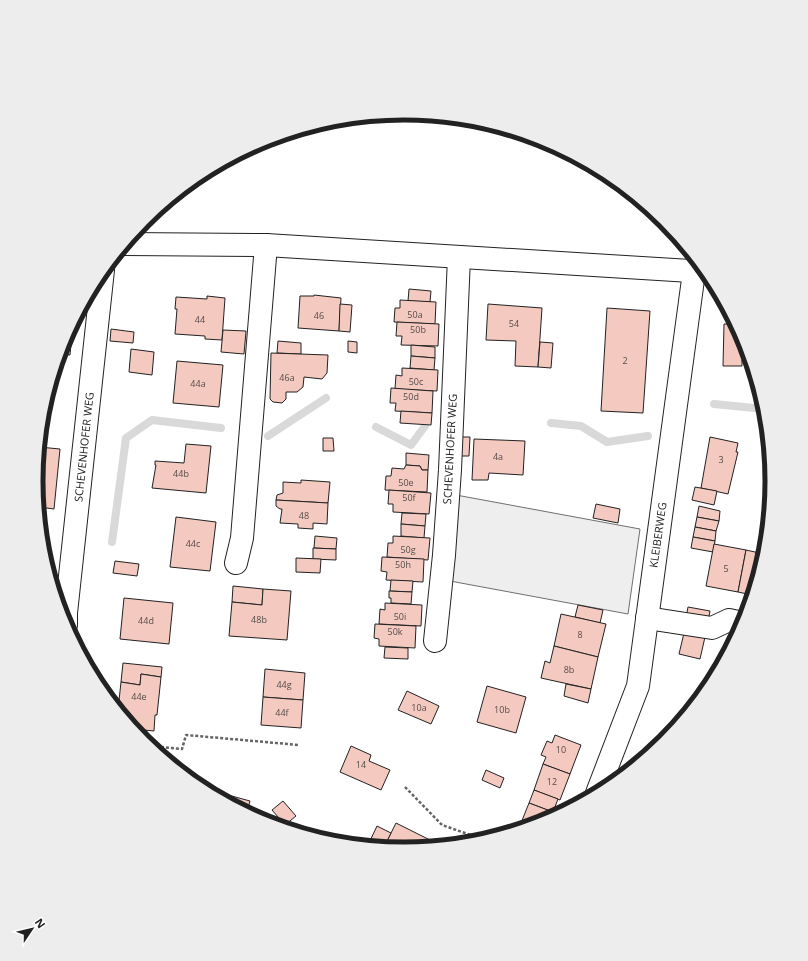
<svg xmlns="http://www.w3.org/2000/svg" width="808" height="961" viewBox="0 0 808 961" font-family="'Open Sans',sans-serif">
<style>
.green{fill:#eee;stroke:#6f6f6f}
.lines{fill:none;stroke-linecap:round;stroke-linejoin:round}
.stream{stroke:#d9d9d9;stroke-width:8}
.building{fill:#f3c9c0;stroke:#222}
.minor-casing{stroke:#222;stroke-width:24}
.path{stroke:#646464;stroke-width:2.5;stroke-dasharray:3 2;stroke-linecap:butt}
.minor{stroke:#fff;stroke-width:22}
.labels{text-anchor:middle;stroke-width:3;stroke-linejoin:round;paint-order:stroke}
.number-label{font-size:9px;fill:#564c4a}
.street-label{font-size:11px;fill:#222;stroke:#fff}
.rim{fill:none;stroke:#222;stroke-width:5}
</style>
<rect width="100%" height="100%" fill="#fff"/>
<path class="green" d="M456,495L640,529L628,614L450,581Z"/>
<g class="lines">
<g class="stream">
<path d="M714,404L765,409"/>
<path d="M551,423L581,426L607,442L648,436"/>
<path d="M376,427L411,445L425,426"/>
<path d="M268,436L326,398"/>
<path d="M112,542L126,438L152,420L221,428"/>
</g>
</g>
<g class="building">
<path d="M409,289L431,291L430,302L408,301Z"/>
<path d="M314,295L341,298L339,331L298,328L300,296H314Z"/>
<path d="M207,296L225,298L222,340L205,339V336L175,334L177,309H175L176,297L207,299Z"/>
<path d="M400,300L436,302L435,324L394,322L395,308H400Z"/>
<path d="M340,304L352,305L350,332L339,331Z"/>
<path d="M488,304L542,308L538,367L515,366L516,341L486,340Z"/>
<path d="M607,308L650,311L643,413L601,411Z"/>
<path d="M397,322L439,324L438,346L401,345L402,336H396Z"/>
<path d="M73,323L70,355L60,354L64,339Z"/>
<path d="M724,324H736L744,340L750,360H742V366H723Z"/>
<path d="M111,329L134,332L133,343L110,341Z"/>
<path d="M223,330L246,331L244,354L221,352Z"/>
<path d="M278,341L301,343V354L277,353Z"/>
<path d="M348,341L357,342V353L348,352Z"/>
<path d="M540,342L553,343L551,368L538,367Z"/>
<path d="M411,345L435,347V358L411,356Z"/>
<path d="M131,349L154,352L152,375L129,372Z"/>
<path d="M271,353L328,355L327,373L322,379L304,377L303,387L297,392H286V399L282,403L273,402L270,399Z"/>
<path d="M411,356L435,358L434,370L410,368Z"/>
<path d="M177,361L223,365L219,407L173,403Z"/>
<path d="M402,368L438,370L437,391L395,389L396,375L402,376Z"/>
<path d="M391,388L433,391L432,413L395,411L396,403H390Z"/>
<path d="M401,411L432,413L431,425L400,423Z"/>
<path d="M459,437H470L469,456H458Z"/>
<path d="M710,437L738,443L736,452H738L728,494L701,488Z"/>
<path d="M323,438H333L334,451H323Z"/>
<path d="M474,439L525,441L523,475L489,473L488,480H472Z"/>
<path d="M186,444L211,446L206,493L152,488L156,465H155V461L184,463Z"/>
<path d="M39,447L60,449L54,509L39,507L36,480Z"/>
<path d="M406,453L429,455L428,470H422L420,466L406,465Z"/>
<path d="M406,465L420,466L422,470H428L427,492L385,490L386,476H391L392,468L404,469Z"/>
<path d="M301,480L330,482L328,503L276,500L277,495L283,493V482L301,483Z"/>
<path d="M695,487L717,491L714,505L692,500Z"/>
<path d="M389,490L431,493L429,514L393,512V504H388Z"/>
<path d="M276,500L328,503L327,524L313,523V529L298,528V524L280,523L282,509H280L276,506Z"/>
<path d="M596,504L620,509L618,523L593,518Z"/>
<path d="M699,506L720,511L719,521L697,517Z"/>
<path d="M402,513L426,514L425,526L401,524Z"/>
<path d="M176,517L216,522L210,571L170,567Z"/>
<path d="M697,517L719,521L716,531L695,527Z"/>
<path d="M401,524L425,526L424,538L401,536Z"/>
<path d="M695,527L716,531L715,541L693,537Z"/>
<path d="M315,536L337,538L336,549L314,548Z"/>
<path d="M393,536L430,538L428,560L387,557L388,543H393Z"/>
<path d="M693,537L715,541L713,552L691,548Z"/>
<path d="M714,544L746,550L738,592L706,586Z"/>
<path d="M313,548L336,549V560L313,559Z"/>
<path d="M746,550L764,554L752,595L738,592Z"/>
<path d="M382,557L424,559L423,582L386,580L387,572L381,571Z"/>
<path d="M296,558L321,559L320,573L296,572Z"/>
<path d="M115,561L139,564L137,576L113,573Z"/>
<path d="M391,580L413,581L412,592L390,591Z"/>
<path d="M233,586L263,589L262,605L232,602Z"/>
<path d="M263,589L291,591L287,640L229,636L232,602L262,605Z"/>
<path d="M389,591L412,592L411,604L391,603V598H389Z"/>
<path d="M124,598L173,603L169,644L120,639Z"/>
<path d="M385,603L422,605L421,626L379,624L380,609L385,610Z"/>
<path d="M578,605L603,610L600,623L575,617Z"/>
<path d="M688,607L710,611L708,622L686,618Z"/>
<path d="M561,614L606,624L598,657L554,646Z"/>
<path d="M375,624L416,626L415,648L379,646V639L374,638Z"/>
<path d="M684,633L705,637L700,659L679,654Z"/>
<path d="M554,646L598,657L591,689L541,678L545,661L550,663Z"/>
<path d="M385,647L408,648V659L384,658Z"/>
<path d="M123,663L162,667L161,677L141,674L140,685L121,682Z"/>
<path d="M265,669L305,673L303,700L263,697Z"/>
<path d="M141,674L161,677L157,715H155L154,731L134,729L118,710L121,682L140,685Z"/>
<path d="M566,684L591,689L588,703L564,696Z"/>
<path d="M487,686L526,697L516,733L477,722Z"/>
<path d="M407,691L439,706L431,724L398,710Z"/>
<path d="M263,697L303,700L301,728L261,725Z"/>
<path d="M555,735L581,745L570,774L543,764L546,757L541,755L547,741L552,743Z"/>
<path d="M351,746L371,755L369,761L390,770L381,790L340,772Z"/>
<path d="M543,764L570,774L560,800L534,790Z"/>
<path d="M486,770L504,778L500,788L482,780Z"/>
<path d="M534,790L558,799L553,812L529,803Z"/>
<path d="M228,795L250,801L247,812L226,801Z"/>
<path d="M283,801L296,816L285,825L272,810Z"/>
<path d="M529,803L553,812L550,817L545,821L519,828Z"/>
<path d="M396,823L434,842L432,846L404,848L384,847Z"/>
<path d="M377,826L391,833L384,847L368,845Z"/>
</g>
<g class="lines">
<g class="minor-casing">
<g id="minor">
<path d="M125,244L266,245L707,272"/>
<path d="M236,563L242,538L266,245"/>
<path d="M647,618L712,628L729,620L743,623"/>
<path d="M66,625V613L103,270"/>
<path d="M435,641L444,555L450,470L459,257"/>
<path d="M597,793L638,686L694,272"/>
</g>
</g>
<g class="path">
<path d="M151,746L182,749L186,735L299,745"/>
<path d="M405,787L442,825L482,839"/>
</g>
<use href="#minor" class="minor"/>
</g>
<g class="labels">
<g class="number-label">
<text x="415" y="318">50a</text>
<text x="319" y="319">46</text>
<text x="200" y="323">44</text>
<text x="514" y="327">54</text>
<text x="418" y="333">50b</text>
<text x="625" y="364">2</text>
<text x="287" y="381">46a</text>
<text x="416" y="385">50c</text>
<text x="198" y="387">44a</text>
<text x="411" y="400">50d</text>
<text x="498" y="460">4a</text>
<text x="721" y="463">3</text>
<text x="181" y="477">44b</text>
<text x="406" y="486">50e</text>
<text x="409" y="501">50f</text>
<text x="304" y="519">48</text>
<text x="193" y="547">44c</text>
<text x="408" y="553">50g</text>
<text x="403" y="568">50h</text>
<text x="726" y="572">5</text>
<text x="400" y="620">50i</text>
<text x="259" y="623">48b</text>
<text x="146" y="624">44d</text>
<text x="395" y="635">50k</text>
<text x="580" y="638">8</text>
<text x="569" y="673">8b</text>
<text x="284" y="688">44g</text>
<text x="139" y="700">44e</text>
<text x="419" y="711">10a</text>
<text x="502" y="713">10b</text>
<text x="282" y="716">44f</text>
<text x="561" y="753">10</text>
<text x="361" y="768">14</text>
<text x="552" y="785">12</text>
</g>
<g class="street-label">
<text transform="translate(84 447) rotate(-84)" y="4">SCHEVENHOFER WEG</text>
<text transform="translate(450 449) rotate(-87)" y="4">SCHEVENHOFER WEG</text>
<text transform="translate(658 535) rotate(-82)" y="4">KLEIBERWEG</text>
</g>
</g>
<path d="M0 0H808V961H0ZM43 481a361 361 0 1 1 722 0a361 361 0 1 1-722 0Z" fill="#ededed" fill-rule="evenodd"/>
<path class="rim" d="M43 481a361 361 0 1 1 722 0a361 361 0 1 1-722 0Z"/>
<g transform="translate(32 929) rotate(55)" stroke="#ffffff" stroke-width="3" paint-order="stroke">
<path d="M0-3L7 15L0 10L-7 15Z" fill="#222222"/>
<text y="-6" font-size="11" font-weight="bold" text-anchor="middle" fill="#222222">N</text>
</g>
</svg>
